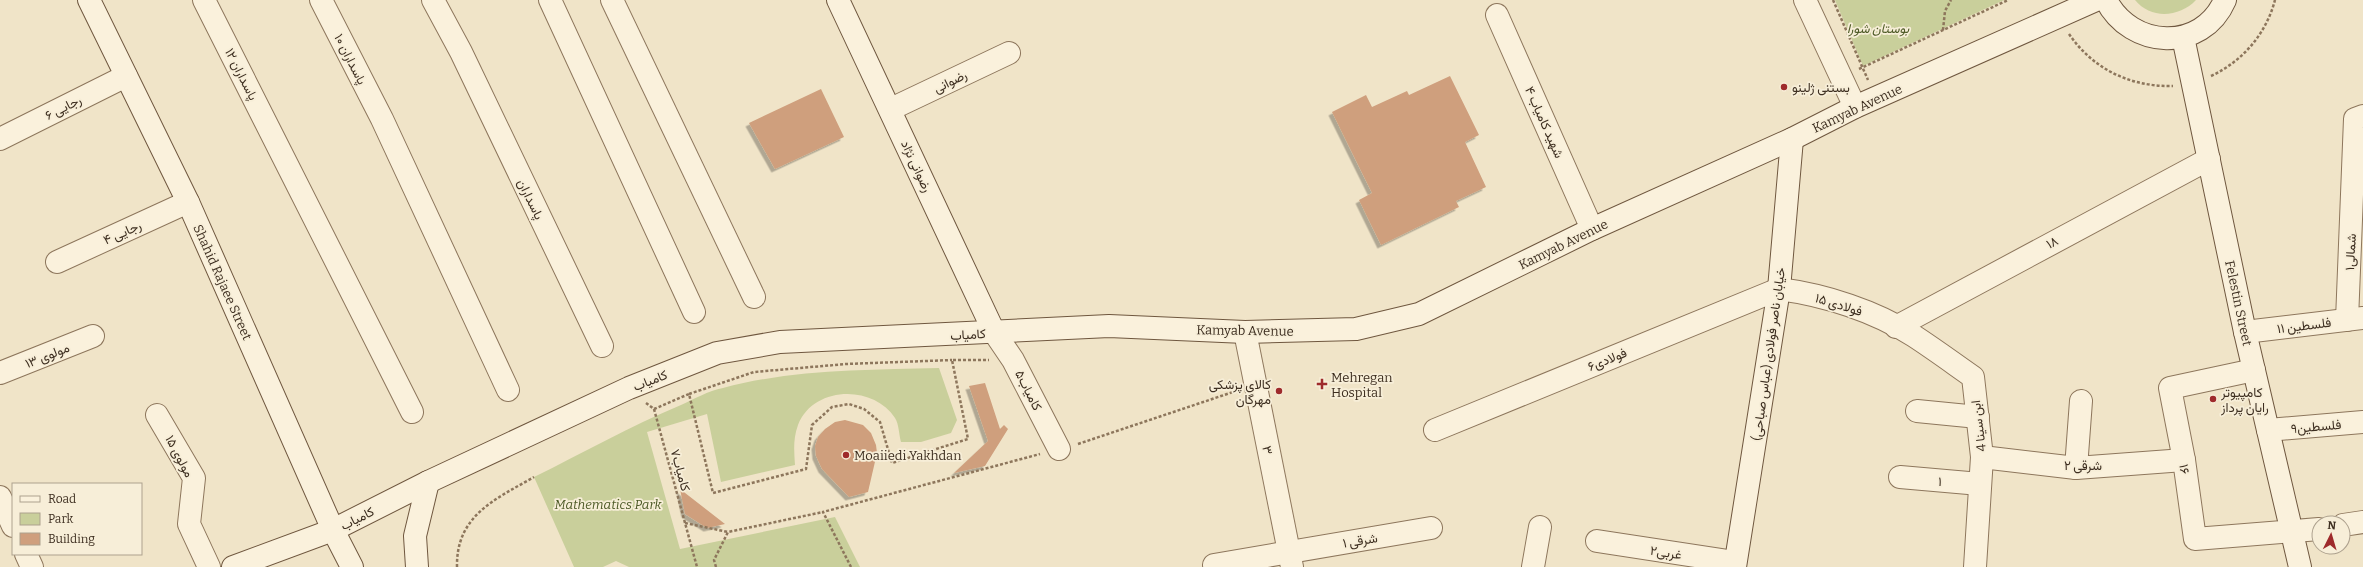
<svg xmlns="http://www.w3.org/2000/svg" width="2363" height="567" viewBox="0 0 2363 567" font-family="Bitter,Vazirmatn,serif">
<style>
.green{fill:#c9cf9b}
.building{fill:#cf9f7d;filter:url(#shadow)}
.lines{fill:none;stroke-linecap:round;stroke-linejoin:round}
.street-casing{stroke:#8d765c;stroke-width:24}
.secondary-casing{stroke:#6f573f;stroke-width:24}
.path{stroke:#8d765c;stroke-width:2.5;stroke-dasharray:3 2;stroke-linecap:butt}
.street{stroke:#faf1dc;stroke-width:22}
.secondary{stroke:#faf1dc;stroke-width:22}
.poi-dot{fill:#9e2a2b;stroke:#f7eed8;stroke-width:1.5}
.labels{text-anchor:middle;stroke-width:3.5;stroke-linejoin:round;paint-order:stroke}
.park-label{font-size:13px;font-style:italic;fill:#4d5a26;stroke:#f7eed8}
.street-label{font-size:13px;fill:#3d2e20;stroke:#f7eed8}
.poi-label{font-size:13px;fill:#3d2e20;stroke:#f7eed8;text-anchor:start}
</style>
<defs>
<filter id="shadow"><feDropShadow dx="-3.5" dy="3.5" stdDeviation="0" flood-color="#0004"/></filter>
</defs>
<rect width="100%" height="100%" fill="#f0e4c8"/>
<g class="green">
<path d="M1835,0H2004L1863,66Z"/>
<path d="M2135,0H2196C2180,17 2151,20 2135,0Z"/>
<path d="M939,368L957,420L951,433L921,442H901C899,435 899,424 895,418C873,384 813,386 798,425C793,439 794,451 795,465L721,482L707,414L647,432L680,549L835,517L860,567H629L616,561L603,567H574L534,477C583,453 630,426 681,405C694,399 708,391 723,388C793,369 867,370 939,368Z"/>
</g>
<g class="building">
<path d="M1450,76L1479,135L1465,142L1486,187L1456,201L1459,207L1381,245L1359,200L1372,193L1332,112L1366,95L1372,107L1407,91L1409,95Z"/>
<path d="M821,89L844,137L775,169L749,123Z"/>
<path d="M985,383L1000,429L1004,425L1008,429L985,466L954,473L988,441L969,386Z"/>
<path d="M845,420L863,425L871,433L876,445L877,453L868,492L849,497L822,469L816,456L815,446L818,437L825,429L835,422Z"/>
<path d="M680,489L725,524L707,528L685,514Z"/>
</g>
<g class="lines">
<g class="street-casing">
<g id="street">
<path d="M204,0L412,412"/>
<path d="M321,0L382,119L508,390"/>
<path d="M433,0L461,52L602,346"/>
<path d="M550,0L694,312"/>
<path d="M612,0L754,297"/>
<path d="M1805,0L1855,107"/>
<path d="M1497,15L1592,229"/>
<path d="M891,109L1009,53"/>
<path d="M0,139L126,76"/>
<path d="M57,262L188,202"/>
<path d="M2347,320L2355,119L2363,116"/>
<path d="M1896,327L2209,159"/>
<path d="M994,332L1013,360L1059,449"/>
<path d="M1245,332L1292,567"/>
<path d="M2245,332L2363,318"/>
<path d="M2254,370L2170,388L2184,460L2195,539L2319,529"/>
<path d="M0,373L93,336"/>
<path d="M1917,411L1978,417"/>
<path d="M157,415L194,478L189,524L209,567"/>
<path d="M1435,430L1779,289C1825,295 1875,311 1914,336C1934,349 1953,363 1973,377L1982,457L1975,567"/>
<path d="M2268,430L2363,422"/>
<path d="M1982,457L2076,468L2184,460"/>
<path d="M2076,468L2081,401"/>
<path d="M1900,477L1980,484"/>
<path d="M0,497L13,526"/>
<path d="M2343,525L2363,522"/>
<path d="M1597,541L1735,562"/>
<path d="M26,554L32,567"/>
<path d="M1214,565L1431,528"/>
<path d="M1533,567L1540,527"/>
</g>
</g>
<g class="secondary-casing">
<g id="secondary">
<path d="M89,0L188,202L333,530L352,567"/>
<path d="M838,0L994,332"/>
<path d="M2106,0C2131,49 2202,53 2225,0"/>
<path d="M2183,37L2245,332L2300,567"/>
<path d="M233,567L333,530L428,482L629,388L717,353L780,342L1109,326L1245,332L1356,329L1419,314L1592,229L1792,139L1855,107L2096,0"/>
<path d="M417,567L415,536L428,482"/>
<path d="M1735,567L1779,289L1792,139"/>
</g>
</g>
<g class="path">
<path d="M1833,0L1868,80"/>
<path d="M1943,30L1945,11L1951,0"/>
<path d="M2069,34C2093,69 2130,87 2173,86"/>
<path d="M1859,69L2008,0"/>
<path d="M2211,76C2243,61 2266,34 2275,0"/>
<path d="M689,394L754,372L846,364L952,360"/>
<path d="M646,403L654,409L697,567"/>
<path d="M654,409L689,394L713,493L806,469L812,425L832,407L849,404L864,409L880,422L892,463L968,439L952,360H989"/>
<path d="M1078,444L1236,391"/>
<path d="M685,523L728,532"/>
<path d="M457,567C456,515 496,499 534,477"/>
<path d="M716,567L714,560L728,532L823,512"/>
<path d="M851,567L823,512L1040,454"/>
</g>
<use href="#street" class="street"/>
<use href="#secondary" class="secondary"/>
</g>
<g class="poi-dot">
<circle cx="1784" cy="87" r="4"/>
<path d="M1320 378h4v4h4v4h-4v4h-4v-4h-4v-4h4z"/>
<circle cx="1279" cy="391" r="4"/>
<circle cx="2213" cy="399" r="4"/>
<circle cx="846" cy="455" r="4"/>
</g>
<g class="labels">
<g class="park-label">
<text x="1878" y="33">بوستان شورا</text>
<text x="608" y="509">Mathematics Park</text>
</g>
<g class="street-label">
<text transform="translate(351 59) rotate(63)" y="5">پاسداران ۱۰</text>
<text transform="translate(242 74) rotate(63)" y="5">پاسداران ۱۲</text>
<text transform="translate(950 81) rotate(-26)" y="5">رضوانی</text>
<text transform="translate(63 107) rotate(-27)" y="5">رجایی ۶</text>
<text transform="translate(1857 108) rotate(-25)" y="5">Kamyab Avenue</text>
<text transform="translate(1545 122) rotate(66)" y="5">شهید کامیاب ۴</text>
<text transform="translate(917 166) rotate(65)" y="5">رضوانی نژاد</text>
<text transform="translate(531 199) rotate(64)" y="5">پاسداران</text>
<text transform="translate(122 232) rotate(-24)" y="5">رجایی ۴</text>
<text transform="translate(2052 242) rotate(-28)" y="5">۱۸</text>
<text transform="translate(1563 244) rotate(-26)" y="5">Kamyab Avenue</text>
<text transform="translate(2350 252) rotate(-87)" y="5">شمالی۱</text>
<text transform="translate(223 282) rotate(66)" y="5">Shahid Rajaee Street</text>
<text transform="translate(2239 303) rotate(78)" y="5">Felestin Street</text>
<text transform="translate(1839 304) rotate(17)" y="5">فولادی ۱۵</text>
<text transform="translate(2304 325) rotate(-7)" y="5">فلسطین ۱۱</text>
<text transform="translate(1245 330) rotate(1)" y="5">Kamyab Avenue</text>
<text transform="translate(968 334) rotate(-3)" y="5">کامیاب</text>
<text transform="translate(1768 354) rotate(-82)" y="5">خیابان ناصر فولادی (عباس صباحی)</text>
<text transform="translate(47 355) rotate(-22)" y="5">مولوی ۱۳</text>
<text transform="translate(1607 359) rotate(-22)" y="5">فولادی۶</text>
<text transform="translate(650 380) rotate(-22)" y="5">کامیاب</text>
<text transform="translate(1029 390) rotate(63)" y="5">کامیاب۵</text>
<text transform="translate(1978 426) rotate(-97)" y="5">ابن سینا 4</text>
<text transform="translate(2316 426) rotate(-5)" y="5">فلسطین۹</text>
<text transform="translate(1268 450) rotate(79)" y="5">۳</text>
<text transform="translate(180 456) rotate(62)" y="5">مولوی ۱۵</text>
<text x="2083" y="470">۲ شرقی</text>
<text transform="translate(2185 469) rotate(82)" y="5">۱۶</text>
<text transform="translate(681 470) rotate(75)" y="5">کامیاب۷</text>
<text transform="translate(1940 481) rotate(5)" y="5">۱</text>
<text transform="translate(357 518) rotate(-27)" y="5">کامیاب</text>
<text transform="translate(1360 540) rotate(-9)" y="5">۱ شرقی</text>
<text transform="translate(1666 552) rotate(9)" y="5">غربی۲</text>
</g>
<g class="poi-label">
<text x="1792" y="92">بستنی ژلینو</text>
<text x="1331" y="382">Mehregan<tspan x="1331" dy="15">Hospital</tspan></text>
<text x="1271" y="389" text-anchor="end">کالای پزشکی<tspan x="1271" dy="15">مهرگان</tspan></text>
<text x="2221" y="397">کامپیوتر<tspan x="2221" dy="15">رایان پرداز</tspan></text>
<text x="854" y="460">Moaiiedi Yakhdan</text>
</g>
</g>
<rect x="12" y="483" width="130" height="72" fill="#f7eed8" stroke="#ada18e"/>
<rect x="20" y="496" width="20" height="6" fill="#faf1dc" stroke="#ada18e"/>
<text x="48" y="503" font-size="12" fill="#3d2e20">Road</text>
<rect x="20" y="513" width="20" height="12" fill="#c9cf9b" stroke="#ada18e"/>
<text x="48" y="523" font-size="12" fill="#3d2e20">Park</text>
<rect x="20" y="533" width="20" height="12" fill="#cf9f7d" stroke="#ada18e"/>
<text x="48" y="543" font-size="12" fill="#3d2e20">Building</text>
<g transform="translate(2331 535) rotate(5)"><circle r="19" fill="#f7eed8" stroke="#ada18e"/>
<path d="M0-3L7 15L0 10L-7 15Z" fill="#9e2a2b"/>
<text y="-6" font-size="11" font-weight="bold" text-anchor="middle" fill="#3d2e20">N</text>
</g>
</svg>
